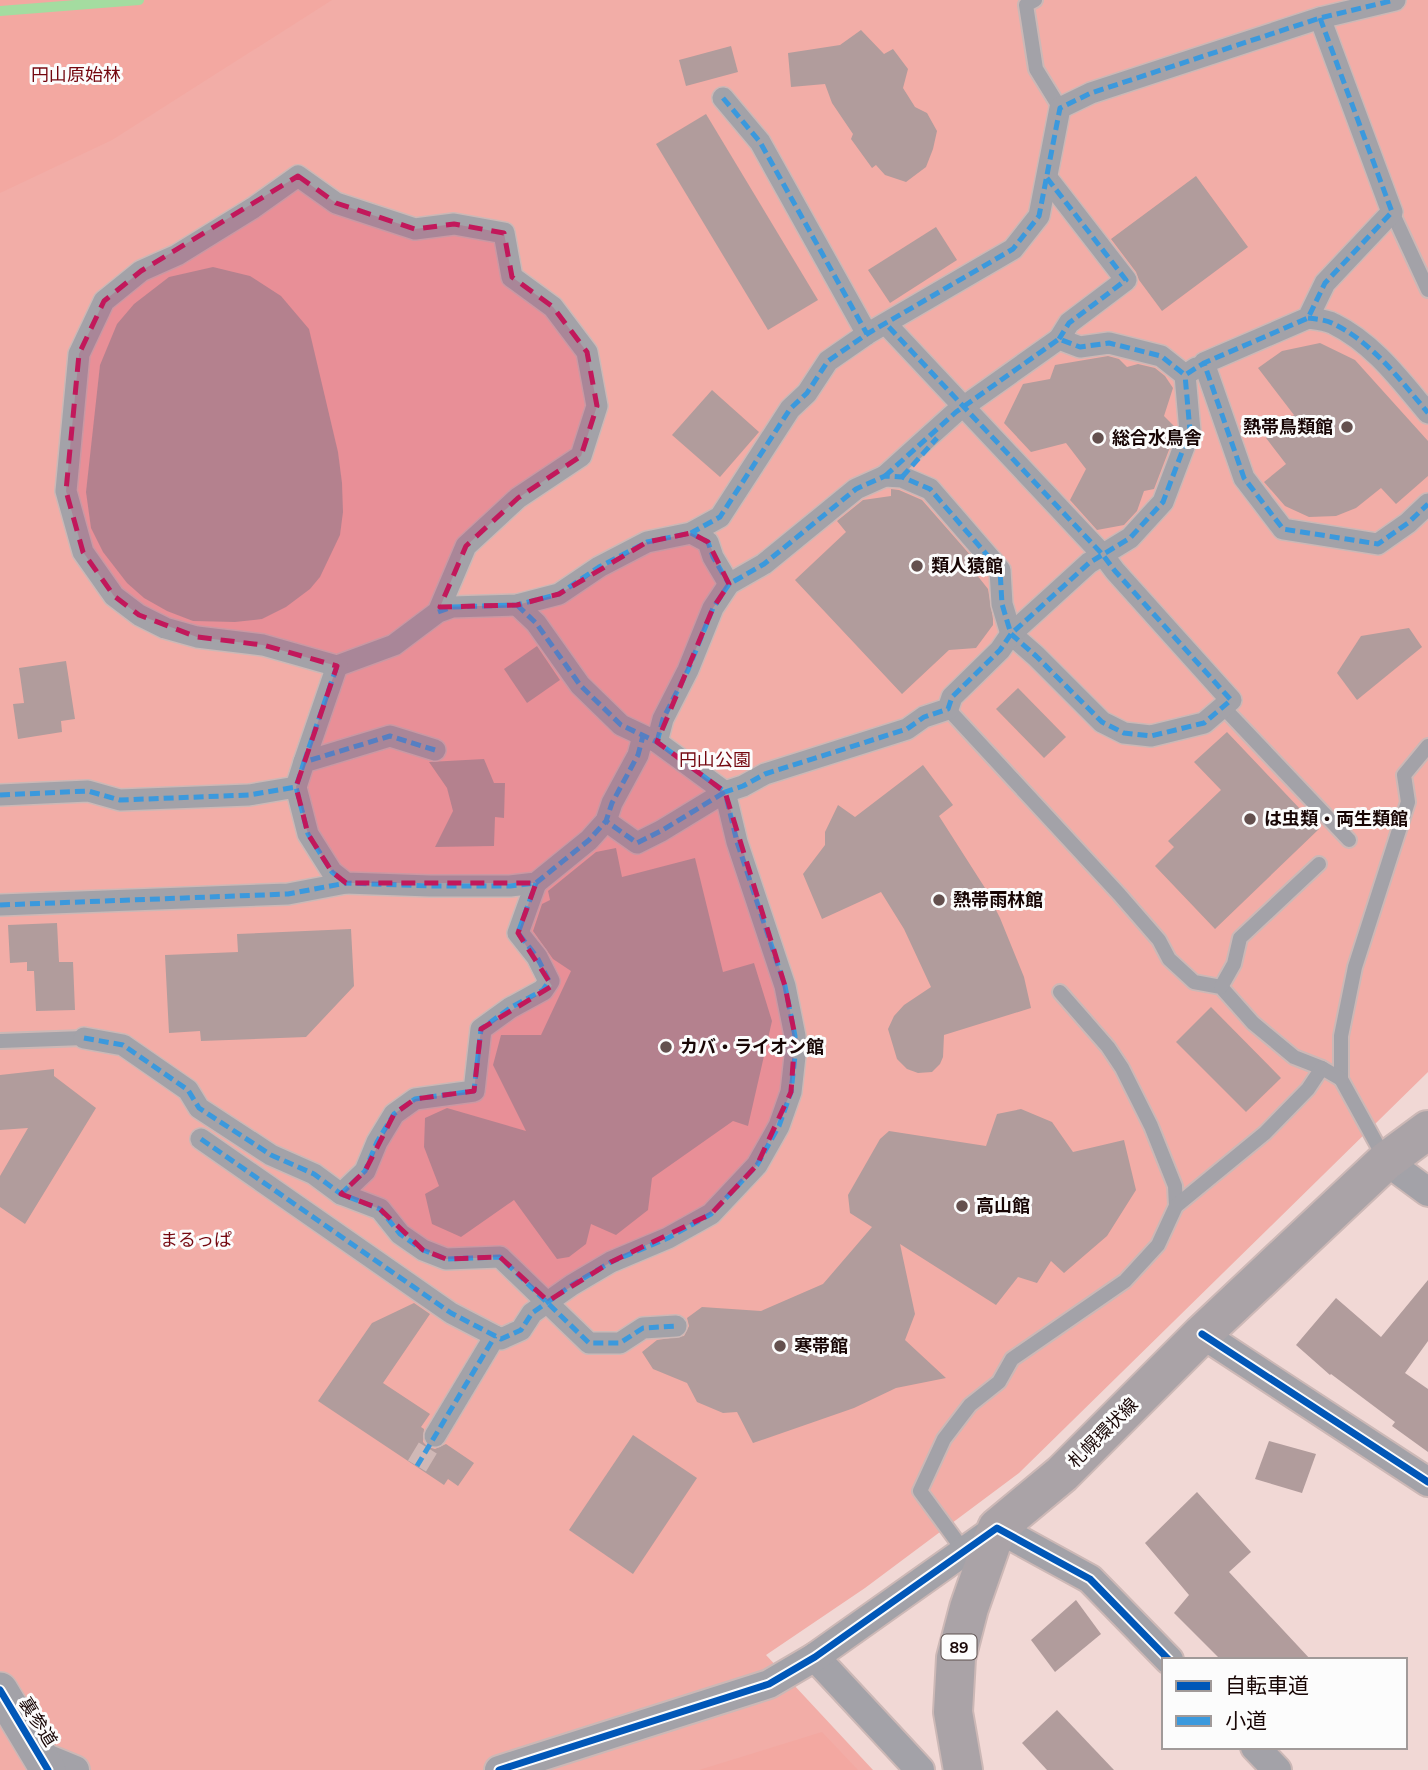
<svg xmlns="http://www.w3.org/2000/svg" width="1428" height="1770" viewBox="0 0 1428 1770" font-family="'Nunito Sans','Noto Sans JP',sans-serif">
<style>
.green{fill:#f2ada7}
.forest{fill:#f3a8a1}
.lines{fill:none;stroke-linecap:round;stroke-linejoin:round}
.stream{stroke:#a4dca0;stroke-width:10}
.building{fill:#b19c9c}
.pedestrian-tunnel{stroke:#d0b8b6;stroke-width:21;stroke-dasharray:21 10;stroke-linecap:butt}
.service-casing{stroke:#ccb8b6;stroke-width:18}
.pedestrian-casing{stroke:#ccb8b6;stroke-width:24}
.minor-casing{stroke:#ccb8b6;stroke-width:32}
.tertiary-casing{stroke:#ccb8b6;stroke-width:38}
.primary-casing{stroke:#ccb8b6;stroke-width:42}
.service{stroke:#a3a2a8;stroke-width:14}
.pedestrian{stroke:#a3a2a8;stroke-width:21}
.minor{stroke:#a3a2a8;stroke-width:28}
.tertiary{stroke:#a3a2a8;stroke-width:35}
.primary{stroke:#aaa3a7;stroke-width:38}
.quiet{stroke:#3b99dd;stroke-width:5;stroke-dasharray:10 5;stroke-linecap:butt}
.cycleway-casing{stroke:#fcfcfc;stroke-width:11}
.cycleway{stroke:#0057b8;stroke-width:7}
.marked{fill:#c2185b;fill-opacity:0.2;stroke:#c2185b;stroke-width:5;stroke-dasharray:14 9;stroke-linejoin:round}
.poi-dot{fill:#64504e;stroke:#fcfcfc;stroke-width:2.5}
.labels{text-anchor:middle;stroke-width:6;stroke-linejoin:round;paint-order:stroke}
.shield{fill:#fcfcfc;stroke:#5c504f;stroke-width:2}
.shield-label{font-size:16px;font-weight:bold;fill:#180605}
.park-label{font-size:18px;fill:#74070f;stroke:#fcfcfc}
.poi-label{font-size:18px;font-weight:bold;fill:#180605;stroke:#fcfcfc;text-anchor:start}
.street-label{font-size:18px;fill:#180605;stroke:#fcfcfc}
</style>
<rect width="100%" height="100%" fill="#f1d8d5"/>
<path class="green" d="M0,0H1428V1072L1019,1473L865,1588L766,1655L873,1770H0Z"/>
<g class="forest">
<path d="M0,0H332L112,140L0,193Z"/>
<path d="M822,1732L858,1770H699Z"/>
</g>
<g class="lines">
<path class="stream" d="M0,11L139,0"/>
</g>
<g class="building">
<path d="M861,30L884,54L893,49L908,69L903,88L915,107L927,113L937,131L933,149L926,167L906,182L885,175L876,165L872,168L851,139L853,134L832,103L825,84L791,87L788,53L840,45Z"/>
<path d="M731,46L738,72L686,86L679,60Z"/>
<path d="M706,114L818,300L768,330L656,144Z"/>
<path d="M1196,176L1248,247L1162,311L1139,280L1136,272L1111,239Z"/>
<path d="M936,227L957,260L890,303L868,270Z"/>
<path d="M213,267L250,276L281,296L309,329L338,452L342,483L343,512L340,535L320,577L310,589L286,607L262,619L235,622L193,621L167,611L144,598L127,583L103,552L91,528L86,492L100,365L117,324L134,304L169,277Z"/>
<path d="M1320,343L1355,360L1428,441V476L1396,504L1381,488L1356,508L1336,516L1309,517L1285,506L1264,482L1286,464L1266,438L1294,415L1258,368L1282,351Z"/>
<path d="M1108,356L1119,359L1127,367L1138,364L1155,368L1165,376L1173,388L1164,416L1177,429L1154,489L1144,491L1137,511L1124,525L1097,530L1070,500L1086,469L1066,443L1031,452L1004,423L1023,384L1050,379L1055,365Z"/>
<path d="M712,390L759,432L720,477L672,435Z"/>
<path d="M891,489L899,490L922,500L972,557L965,560L988,589L993,619V625L976,648L949,650L902,694L795,580L846,532L837,521L863,500L891,496Z"/>
<path d="M1409,628L1422,647L1357,700L1337,673L1361,636Z"/>
<path d="M537,646L560,680L527,703L504,669Z"/>
<path d="M66,661L75,719L61,721L62,732L18,739L13,704L24,703L19,668Z"/>
<path d="M1018,688L1066,737L1044,758L996,709Z"/>
<path d="M1227,732L1319,829L1215,929L1155,866L1174,847L1168,841L1221,790L1194,762Z"/>
<path d="M484,759L494,783H505L504,818L495,817L494,846L435,847L453,811L447,788L429,762Z"/>
<path d="M923,765L953,805L939,816L985,888L1000,918L1024,977L1031,1008L944,1035L943,1057L940,1064L932,1072L918,1073L907,1069L897,1059L888,1029L894,1016L904,1005L931,987L904,929L881,892L822,919L803,874L825,845V832L838,805L855,817Z"/>
<path d="M616,848L622,877L695,858L723,972L754,963L772,1021L748,1126L733,1121L652,1178L648,1210L616,1235L591,1224L586,1244L569,1257L557,1259L514,1200L461,1237L432,1224L425,1194L439,1186L424,1147L425,1118L447,1108L526,1131L493,1065L501,1035H541L571,971L553,959L533,931L542,904L550,900L548,891L596,852Z"/>
<path d="M57,923L59,962H73L75,1010L36,1011L34,971H27V962L10,963L8,925Z"/>
<path d="M351,929L354,986L306,1037L201,1041L200,1031L169,1033L165,955L238,952L237,934Z"/>
<path d="M1211,1007L1281,1078L1246,1112L1176,1042Z"/>
<path d="M54,1069V1076L96,1108L25,1224L0,1207V1176L28,1128L0,1130V1075Z"/>
<path d="M1021,1109L1052,1122L1073,1152L1124,1140L1136,1190L1107,1236L1064,1273L1051,1261L1037,1283L1018,1277L996,1305L900,1244L915,1314L905,1340L946,1378L896,1388L854,1408L753,1443L737,1412L723,1413L697,1402L687,1383L653,1369L642,1352L657,1340L684,1336L689,1326L687,1318L702,1307L761,1311L823,1284L872,1227L850,1213L848,1195L880,1139L889,1131L986,1146L997,1114Z"/>
<path d="M1428,1280V1341L1405,1373L1428,1389V1452L1392,1426L1395,1422L1331,1374L1330,1375L1296,1345L1336,1298L1381,1337Z"/>
<path d="M414,1303L430,1314L383,1383L430,1414L421,1427L424,1429L423,1442L428,1447L435,1449L446,1444L474,1463L458,1486L448,1479L444,1485L318,1401L372,1323Z"/>
<path d="M633,1435L697,1478L633,1574L569,1530Z"/>
<path d="M1269,1441L1316,1454L1302,1493L1255,1479Z"/>
<path d="M1197,1492L1251,1552L1229,1572L1311,1660H1221L1174,1613L1189,1595L1145,1543Z"/>
<path d="M1076,1600L1101,1634L1055,1672L1031,1640Z"/>
<path d="M1057,1710L1114,1770H1047L1022,1743Z"/>
</g>
<g class="lines">
<path class="pedestrian-tunnel" d="M417,1466L435,1436"/>
<g class="service-casing">
<g id="service">
<path d="M1035,0L1026,5L1036,69L1060,108"/>
<path d="M1392,212L1428,290"/>
<path d="M1223,707L1349,840"/>
<path d="M948,709L1119,894L1159,940L1169,959L1194,982L1221,987L1253,1023L1294,1057L1322,1068"/>
<path d="M1221,987L1234,964L1240,938L1319,864"/>
<path d="M1060,992L1108,1047L1122,1068L1151,1126L1175,1186L1176,1206"/>
<path d="M0,1041L84,1038"/>
<path d="M1385,1159L1341,1079V1036L1355,967L1408,802L1404,775L1428,746"/>
<path d="M964,1551L920,1491L944,1439L970,1405L999,1382L1012,1359L1125,1281L1158,1245L1176,1206L1265,1133L1308,1089L1322,1068L1341,1079"/>
</g>
</g>
<g class="pedestrian-casing">
<g id="pedestrian">
<path d="M1320,18L1392,212L1325,283L1308,318L1204,363L1244,478L1283,529L1378,544L1408,523L1428,504"/>
<path d="M723,98L760,142L867,334"/>
<path d="M1047,178L1126,280L1069,323L1059,339"/>
<path d="M1308,318C1316,319 1327,320 1334,324C1373,343 1401,381 1428,413"/>
<path d="M885,476L956,412L1059,339L1080,347L1109,343L1161,356L1185,375L1196,368"/>
<path d="M691,533L708,542L713,557L729,584"/>
<path d="M517,605L536,623L580,685L621,725L657,742L725,792L661,831L637,843L606,821"/>
<path d="M438,612L466,546L518,498L581,456L597,406L587,352L553,307L512,277L504,233L454,224L415,229L336,203L298,176L253,208L177,255L141,271L104,301L79,354L66,491L83,552L114,596L139,615L165,628L197,637L263,645L337,666L394,645L438,612L452,607L517,605L559,594L599,567L647,542L691,533L720,517L790,409L807,393L828,361L867,334L1013,249L1039,216L1060,108L1091,93L1320,18L1395,0"/>
<path d="M657,742L663,719L688,670L713,608L729,584L764,564L856,489L885,476L902,477L930,489L1000,570L1002,604L1011,634L1036,656L1102,722L1124,733L1151,736L1204,723L1231,700L1115,571L1103,555L886,324"/>
<path d="M435,750L390,736L304,762L296,787L308,834L332,872L346,883L430,886H510L536,883L589,840L606,821L612,803L638,755L643,736"/>
<path d="M304,762L337,666"/>
<path d="M0,795L88,791L120,800L249,795L296,787"/>
<path d="M0,905L288,894L346,883"/>
<path d="M84,1038L123,1045L188,1090L199,1108L271,1155L314,1174L341,1194L380,1209L400,1234L423,1250L446,1259L500,1257L589,1343H620L643,1328L676,1326"/>
<path d="M201,1139L451,1313L501,1339L521,1330L532,1313L572,1285L611,1262L668,1238L711,1214L757,1165L779,1126L791,1092L795,1056V1036L785,986L737,842L725,792L743,786L765,774L907,729L924,717L948,709L952,697L1000,650L1011,634L1089,563L1130,538L1163,502L1190,431L1185,375"/>
<path d="M341,1194L365,1171L377,1142L394,1114L415,1099L474,1091L481,1029L510,1008L543,990L549,981L537,957L518,933L536,883"/>
<path d="M435,1436L495,1336"/>
</g>
</g>
<g class="minor-casing">
<g id="minor">
<path d="M1386,1161L1428,1192"/>
<path d="M1202,1334L1428,1482"/>
<path d="M815,1657L920,1770"/>
<path d="M1255,1747L1277,1770"/>
<path d="M41,1756L75,1770"/>
<path d="M499,1770L769,1684L815,1657L997,1528L1090,1579L1169,1660"/>
</g>
</g>
<g class="tertiary-casing">
<path id="tertiary" d="M0,1690L48,1770"/>
</g>
<g class="primary-casing">
<path id="primary" d="M963,1770L953,1712L956,1658L969,1608L997,1528L1062,1474L1202,1334L1386,1161L1428,1130"/>
</g>
<use href="#service" class="service"/>
<use href="#pedestrian" class="pedestrian"/>
<use href="#minor" class="minor"/>
<use href="#tertiary" class="tertiary"/>
<use href="#primary" class="primary"/>
<g class="quiet">
<path d="M1320,18L1392,212L1325,283L1308,318L1204,363L1244,478L1283,529L1378,544L1408,523L1428,504"/>
<path d="M723,98L760,142L867,334"/>
<path d="M1047,178L1126,280L1069,323L1059,339"/>
<path d="M1308,318C1316,319 1327,320 1334,324C1373,343 1401,381 1428,413"/>
<path d="M885,476L956,412L1059,339L1080,347L1109,343L1161,356L1185,375L1204,363"/>
<path d="M902,477L937,438"/>
<path d="M691,533L708,542L713,557L729,584"/>
<path d="M517,605L536,623L580,685L621,725L657,742L725,792L661,831L637,843L606,821"/>
<path d="M438,612L452,607L517,605L559,594L599,567L647,542L691,533L720,517L790,409L807,393L828,361L867,334L1013,249L1039,216L1060,108L1091,93L1320,18L1395,0"/>
<path d="M657,742L663,719L688,670L713,608L729,584L764,564L856,489L885,476L902,477L930,489L1000,570L1002,604L1011,634L1036,656L1102,722L1124,733L1151,736L1204,723L1231,700L1115,571L1103,555L886,324"/>
<path d="M435,750L390,736L304,762L296,787L308,834L332,872L346,883L430,886H510L536,883L589,840L606,821L612,803L638,755L643,736"/>
<path d="M304,762L337,666"/>
<path d="M0,795L88,791L120,800L249,795L296,787"/>
<path d="M0,905L288,894L346,883"/>
<path d="M84,1038L123,1045L188,1090L199,1108L271,1155L314,1174L341,1194L380,1209L400,1234L423,1250L446,1259L500,1257L589,1343H620L643,1328L676,1326"/>
<path d="M201,1139L451,1313L501,1339L521,1330L532,1313L572,1285L611,1262L668,1238L711,1214L757,1165L779,1126L791,1092L795,1056V1036L785,986L737,842L725,792L743,786L765,774L907,729L924,717L948,709L952,697L1000,650L1011,634L1089,563L1130,538L1163,502L1190,431L1185,375"/>
<path d="M341,1194L365,1171L377,1142L394,1114L415,1099L474,1091L481,1029L510,1008L543,990L549,981L537,957L518,933L536,883"/>
<path d="M417,1466L495,1336"/>
</g>
<g class="cycleway-casing">
<g id="cycleway">
<path d="M1202,1334L1428,1482"/>
<path d="M0,1690L48,1770"/>
<path d="M499,1770L769,1684L815,1657L997,1528L1090,1579L1169,1660"/>
</g>
</g>
<use href="#cycleway" class="cycleway"/>
</g>
<path class="marked" d="M298,176L336,203L415,229L454,224L504,233L512,277L553,307L587,352L597,406L581,456L518,498L466,546L440,607L517,605L559,594L647,542L691,533L708,542L729,584L713,608L657,742L725,792L785,986L795,1036L791,1092L757,1165L711,1214L611,1262L548,1301L500,1257L446,1259L423,1250L380,1209L341,1194L365,1171L394,1114L415,1099L474,1091L481,1029L552,986L518,933L536,883H346L332,872L308,834L296,787L337,666L263,645L197,637L139,615L114,596L83,552L66,491L79,354L104,301L141,271Z"/>
<g class="poi-dot">
<circle cx="1347" cy="427" r="7"/>
<circle cx="1098" cy="438" r="7"/>
<circle cx="917" cy="566" r="7"/>
<circle cx="1250" cy="819" r="7"/>
<circle cx="939" cy="900" r="7"/>
<circle cx="666" cy="1047" r="7"/>
<circle cx="962" cy="1206" r="7"/>
<circle cx="780" cy="1346" r="7"/>
</g>
<g class="labels">
<rect class="shield" x="941.5" y="1634.5" width="35" height="25" rx="5"/>
<g class="shield-label">
<text x="959" y="1653">89</text>
</g>
<g class="park-label">
<text x="76" y="81">円山原始林</text>
<text x="715" y="766">円山公園</text>
<text x="196" y="1246">まるっぱ</text>
</g>
<g class="poi-label">
<text x="1333" y="433" text-anchor="end">熱帯鳥類館</text>
<text x="1112" y="444">総合水鳥舎</text>
<text x="931" y="572">類人猿館</text>
<text x="1264" y="825">は虫類・両生類館</text>
<text x="953" y="906">熱帯雨林館</text>
<text x="680" y="1053">カバ・ライオン館</text>
<text x="976" y="1212">高山館</text>
<text x="794" y="1352">寒帯館</text>
</g>
<g class="street-label">
<text transform="translate(1103 1433) rotate(-45)" y="6">札幌環状線</text>
<text transform="translate(38 1722) rotate(58)" y="6">裏参道</text>
</g>
</g>
<rect x="1162" y="1658" width="245" height="91" fill="#fcfcfc" stroke="#a19a99" stroke-width="2"/>
<rect x="1176" y="1681" width="35" height="10" fill="#0057b8" stroke="#a19a99" stroke-width="2"/>
<text x="1225" y="1693" font-size="21" fill="#180605">自転車道</text>
<rect x="1176" y="1716" width="35" height="10" fill="#3b99dd" stroke="#a19a99" stroke-width="2"/>
<text x="1225" y="1728" font-size="21" fill="#180605">小道</text>
</svg>
